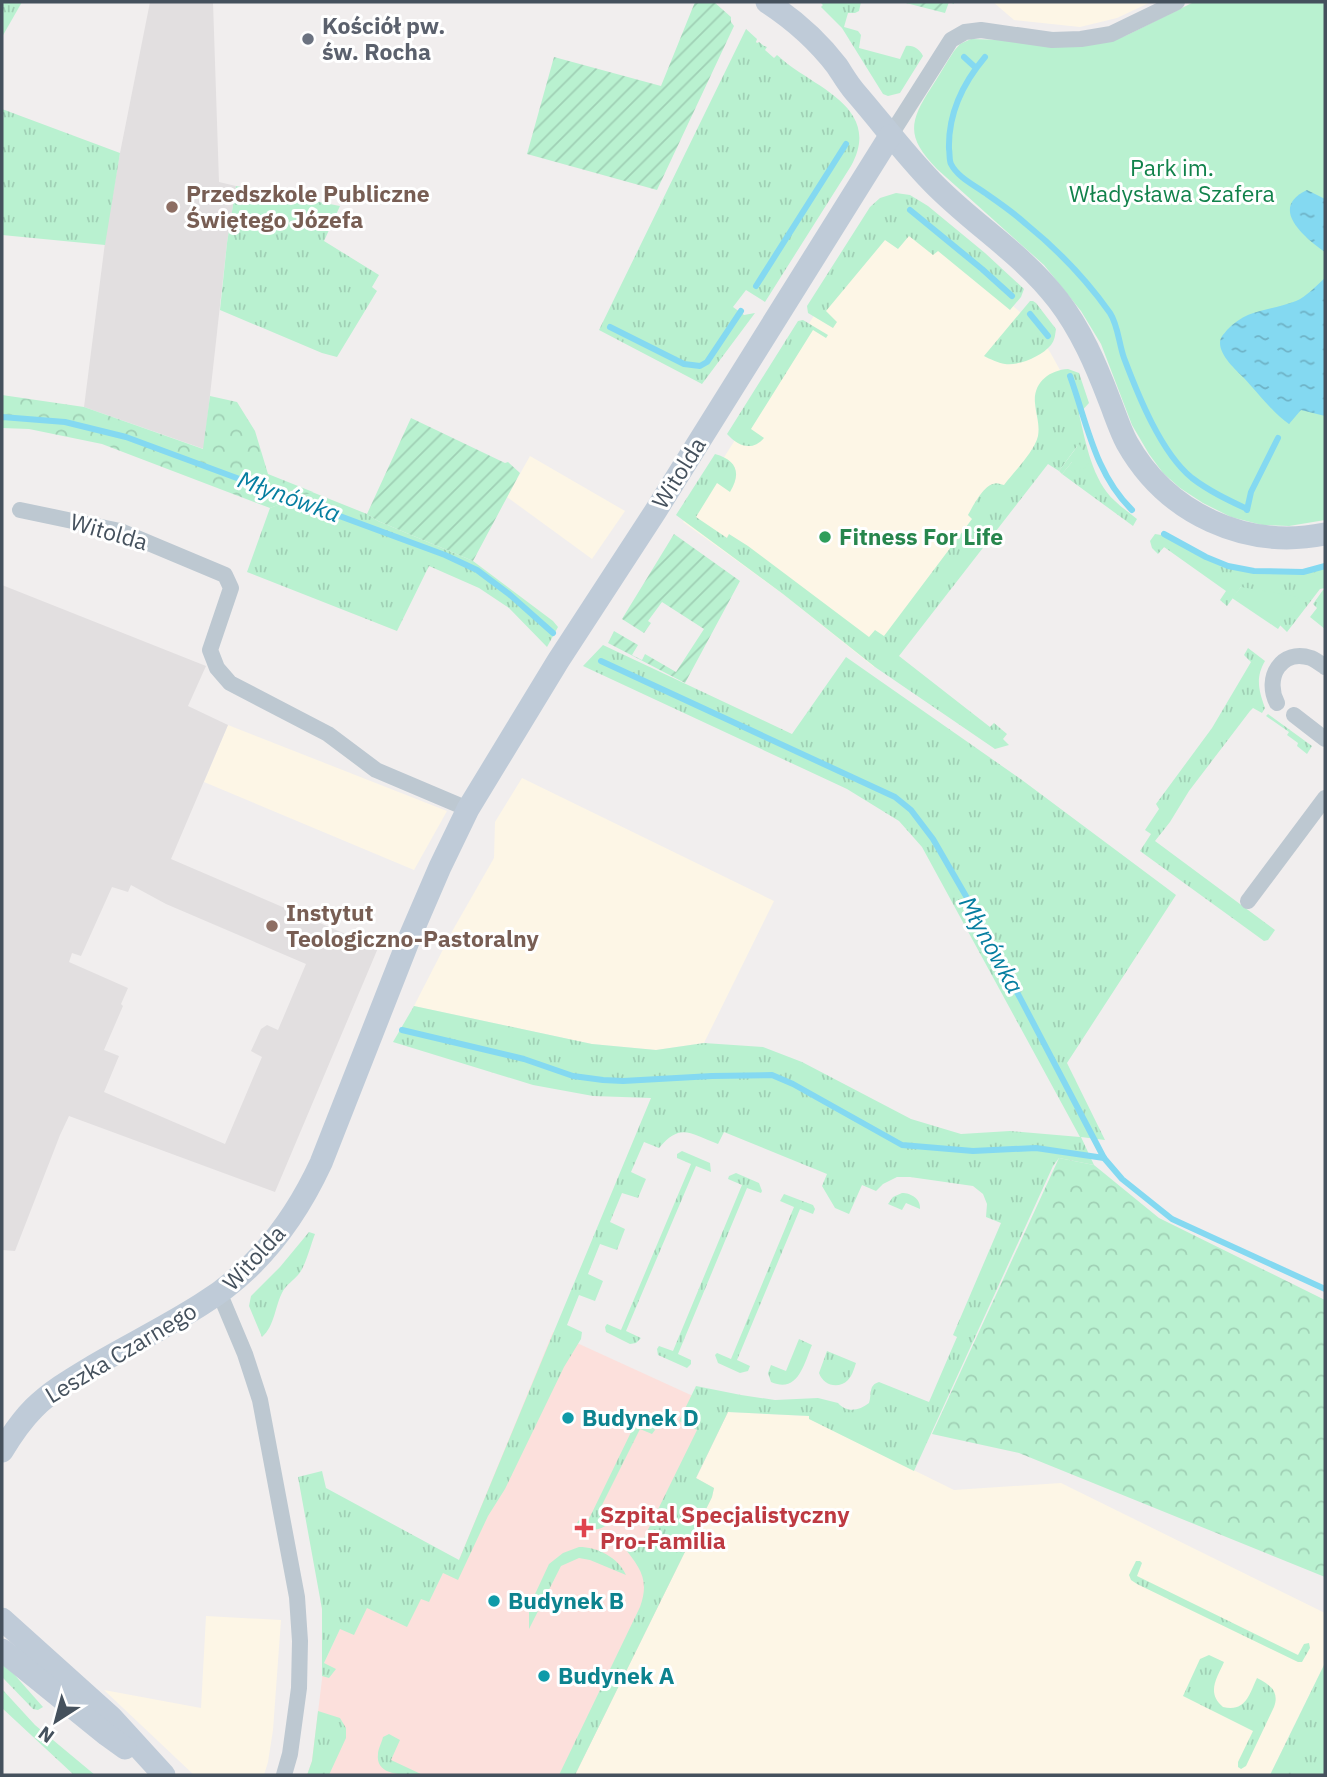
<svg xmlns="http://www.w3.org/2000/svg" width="1327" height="1777" viewBox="0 0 1327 1777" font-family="'IBM Plex Sans',sans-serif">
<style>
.commercial{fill:#fdf6e6}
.education{fill:#e2dfe0;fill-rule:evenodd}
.medical{fill:#fce0dc}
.grass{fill:url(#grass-tufts)}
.forest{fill:url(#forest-crowns)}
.park{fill:#b9f1d0}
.garden{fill:url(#garden-furrows)}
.water{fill:url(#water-ripples)}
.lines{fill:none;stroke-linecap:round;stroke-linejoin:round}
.stream{stroke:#84d9f1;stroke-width:6}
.street{stroke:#bdc8d1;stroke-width:16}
.secondary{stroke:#bfcbd8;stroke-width:23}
.worship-dot{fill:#6b7280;stroke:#fff;stroke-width:2.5}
.education-dot{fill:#8d6e63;stroke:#fff;stroke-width:2.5}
.leisure-dot{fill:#2e9e5b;stroke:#fff;stroke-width:2.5}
.culture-dot{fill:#0f9aa8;stroke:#fff;stroke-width:2.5}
.health-dot{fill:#e0444e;stroke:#fff;stroke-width:2.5}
.labels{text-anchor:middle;stroke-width:6;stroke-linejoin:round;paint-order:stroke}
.worship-label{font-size:23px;font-weight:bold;fill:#5b616d;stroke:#fff;text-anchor:start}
.park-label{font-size:23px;fill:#11824b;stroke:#fff}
.education-label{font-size:23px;font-weight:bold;fill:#785e54;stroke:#fff;text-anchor:start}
.street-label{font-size:23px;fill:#45515d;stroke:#fff}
.leisure-label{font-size:23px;font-weight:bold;fill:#27864d;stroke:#fff;text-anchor:start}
.culture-label{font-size:23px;font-weight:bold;fill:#0d838f;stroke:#fff;text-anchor:start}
.health-label{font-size:23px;font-weight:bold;fill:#be3a42;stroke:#fff;text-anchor:start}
.water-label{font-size:24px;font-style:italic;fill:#057ea0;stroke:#fff}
</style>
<defs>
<pattern id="grass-tufts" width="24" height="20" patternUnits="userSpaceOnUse" patternTransform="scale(1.75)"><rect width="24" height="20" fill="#b9f1d0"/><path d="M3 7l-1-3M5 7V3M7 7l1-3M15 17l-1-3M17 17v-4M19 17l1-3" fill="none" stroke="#a0d0b5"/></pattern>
<pattern id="forest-crowns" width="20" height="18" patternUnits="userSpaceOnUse" patternTransform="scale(1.75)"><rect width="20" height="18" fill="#b9f1d0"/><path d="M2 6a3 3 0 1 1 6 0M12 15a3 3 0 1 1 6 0" fill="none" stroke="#a0d0b5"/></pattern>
<pattern id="garden-furrows" width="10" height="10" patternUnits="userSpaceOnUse" patternTransform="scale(1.75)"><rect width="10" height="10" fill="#b9f1d0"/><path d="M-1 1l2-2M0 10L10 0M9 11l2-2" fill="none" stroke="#a0d0b5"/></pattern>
<pattern id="water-ripples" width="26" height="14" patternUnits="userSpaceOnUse" patternTransform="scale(1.75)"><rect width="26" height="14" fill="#84d9f1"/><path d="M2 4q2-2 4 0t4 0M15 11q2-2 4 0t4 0" fill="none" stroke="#6eb2c6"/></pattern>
</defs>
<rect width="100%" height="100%" fill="#f1eeee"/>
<g class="commercial">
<path d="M993,2H1151L1117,18L1080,27L1014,20Z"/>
<path d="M905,214L1020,312L1034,328L1050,352L1071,390L1079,414L874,667L783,594L683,522L815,314Z"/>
<path d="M530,456L625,511L592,559L507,497Z"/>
<path d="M228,725L447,811L414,870L204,782Z"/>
<path d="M522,778L774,901L704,1043L656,1050L592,1044L414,1006L454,928L494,858L495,822Z"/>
<path d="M728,1412L809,1416L810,1419L954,1490L1061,1483L1325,1613V1663L1270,1775H575L712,1497L696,1479Z"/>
<path d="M206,1616L281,1620L273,1730L268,1762L264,1775H194L104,1690L201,1708Z"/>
</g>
<g class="education">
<path d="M150,2H213L219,182L236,186L227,243L204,449L84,407L107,227L120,153Z"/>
<path d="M2,585L206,666L188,706L228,725L171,859L378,948L275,1192L69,1116L60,1135L15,1251L2,1250ZM131,885L166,904L306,964L278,1030L267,1025L261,1029L251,1051L262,1057L225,1144L104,1092L119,1056L104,1050L123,1006L121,1004L128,988L69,962L72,953L81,956L112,887L128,892Z"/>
</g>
<path class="medical" d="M553,1332L728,1412L696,1478L714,1488L712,1497L575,1775H307L312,1761L324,1663L340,1629L367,1608L422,1598L429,1601L443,1573L459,1560Z"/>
<g class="grass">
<path d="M2,2H22L2,37Z"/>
<path d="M820,2H861L859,11L855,13H848L844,27L858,31L861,35L859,48L900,59L906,46C914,45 920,50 923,56L900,93L888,96L883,94L842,28L821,7L823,5Z"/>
<path d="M746,29L757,39L756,42L757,43L759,42L764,46L767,47L765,50L774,58L777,55C784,61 791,67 799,72C834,95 878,117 851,166L765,302L746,290L733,307L744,315L755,313L702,384L599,330Z"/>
<path d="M2,109L120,153L105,245L2,235Z"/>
<path d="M236,186L340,206L324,241L379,275L372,287L377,291L337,357L322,353L220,310L227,243Z"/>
<path d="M896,193L910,195L928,206L985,253L1024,289L1021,297L1010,310L938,251L933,255L909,236L898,249L885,240L826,311L837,322L833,328L808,313L807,306L870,207L880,198Z"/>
<path d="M1030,301H1033L1036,303L1056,329C1055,335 1055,340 1051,345C1042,356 1019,366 1005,364C998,363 990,359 984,356Z"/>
<path d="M803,320L828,335L826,338L813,330L751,429L764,438C752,452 738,446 727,434L798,321Z"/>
<path d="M1068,369L1079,373L1089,403L1079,414C1086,443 1092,480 1115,501C1122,508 1130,513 1137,519L1133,526L1062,474L1072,462L1078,445L1059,471L1048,464L899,656L990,727L994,723L1007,734L1003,739L1009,745L995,749L875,667L783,594L676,515L715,454C736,460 742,472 730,492L717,483L696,517L727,538L729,534L748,546L869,637L875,630L884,636L972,519L968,515C972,508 983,486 993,484C997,482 1000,484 1004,485C1014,472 1034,452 1038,436C1040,424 1036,415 1035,403C1033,383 1049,370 1068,369Z"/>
<path d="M312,492L367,514L378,521L473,561L553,621L558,627L547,647L509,608L479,588L429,566L397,631L247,572L270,508Z"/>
<path d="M1155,534C1172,535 1188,548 1204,556C1230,569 1275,576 1304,571C1311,570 1318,568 1325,566V588L1320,589L1287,632L1241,587L1227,606L1220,600L1226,591L1164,547L1158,554L1152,548L1150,541Z"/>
<path d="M1323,590H1325V629L1310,617L1317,608L1313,604Z"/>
<path d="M603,645L792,734L846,657L1022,780L1176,895L1067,1063L1105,1140L1081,1137L1094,1165L1059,1158L1053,1166L914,1471L809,1419V1416L728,1412L696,1478L714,1488L712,1497L575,1775H559L640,1607C650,1579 640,1568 623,1546L625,1538L640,1546L697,1430L679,1421L696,1386L741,1395L775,1400L818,1398L838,1403C847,1413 859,1411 869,1403C872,1395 868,1385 879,1382L929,1402L957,1337L953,1335L1001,1223L986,1217L987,1204L983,1194L973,1186L910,1177H897L883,1184L876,1191L862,1185L849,1214L835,1208L822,1186L827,1174L724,1132L718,1144C690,1134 681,1122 659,1148L644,1142L631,1172L646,1179L638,1198L622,1193L610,1222L625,1229L617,1250L600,1244L588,1274L603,1281L595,1301L579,1295L567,1325L582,1332L581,1339L564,1367L505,1489L488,1516L458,1580L443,1573L429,1602L421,1599L407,1627L367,1608L354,1635L340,1629L324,1663L336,1669L329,1678L322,1676V1609L298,1477L322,1471L326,1488L459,1560L651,1098L593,1096L533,1085L393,1042L414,1006L592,1044L656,1050L704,1043L763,1047L802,1062L911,1119L961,1134L1010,1131L1080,1137L922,847L899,821L847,789L583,666Z"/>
<path d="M1248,648L1265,661C1255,678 1259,691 1265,708L1262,713L1253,708L1250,711L1189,791L1170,822L1155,841L1275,930L1268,940L1264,941L1140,851L1151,834L1145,830L1159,809L1156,804L1212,728L1251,662L1244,655Z"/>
<path d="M1268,714L1312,746L1307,754L1297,746L1298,743L1287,735L1289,732L1266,716Z"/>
<path d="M682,1151L710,1163L711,1172L696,1166L626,1331L641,1338L636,1343L630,1344L606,1332L605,1327L607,1324L621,1330L691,1164L677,1158V1154Z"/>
<path d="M736,1173L759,1183L762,1191L761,1193L747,1188L678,1354L691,1360V1364L687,1368L658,1355L657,1349L659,1346L673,1351L742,1185L728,1179L729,1176Z"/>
<path d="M902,1193C911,1193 921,1199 920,1209L906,1203L902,1210L888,1204L893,1197Z"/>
<path d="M784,1194L813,1205L815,1209L813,1214L800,1209L737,1360L750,1366L748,1371L740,1373L718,1363L715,1355L717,1353L731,1359L794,1207L780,1201Z"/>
<path d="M309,1232L315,1234C311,1244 305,1268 298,1275C293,1281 287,1284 283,1291C275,1305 275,1326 262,1337L249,1306L251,1296L280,1267Z"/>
<path d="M799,1339L812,1345C804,1364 798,1394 771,1382L768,1373L771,1365L786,1371Z"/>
<path d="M827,1351L856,1363C854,1369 852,1376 848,1380C838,1390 823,1385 819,1373Z"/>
<path d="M634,1416L651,1424L655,1430L652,1434L640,1429L599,1511L612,1518C607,1530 592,1531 580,1530L577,1523L579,1520L587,1523L634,1426L627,1422Z"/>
<path d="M579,1547C597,1547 618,1557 626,1575L590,1560L579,1558L561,1566L529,1629V1607L549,1564L563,1553Z"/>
<path d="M1136,1561H1140L1142,1563L1137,1576L1298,1655L1304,1644L1309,1643L1310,1648L1302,1662H1298L1137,1584L1131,1580L1129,1575Z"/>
<path d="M1209,1655L1224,1662C1217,1678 1206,1693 1223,1707C1246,1712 1249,1695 1257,1678C1269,1684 1280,1691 1274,1707L1246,1766L1241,1769L1238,1767V1762L1253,1731L1183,1696L1200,1659Z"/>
<path d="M2,1662L5,1664L43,1707L38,1710L33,1709L2,1677Z"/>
<path d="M1325,1663V1775H1270Z"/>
<path d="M2,1689L35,1725L95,1775H74L2,1708Z"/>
<path d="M318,1711L340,1718L346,1728V1738L329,1775H307L312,1761Z"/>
<path d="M389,1734L400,1740L391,1760L423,1775C406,1775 375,1777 378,1754C378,1749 382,1742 383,1737Z"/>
</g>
<g class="forest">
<path d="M2,395L84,407L203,449L210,396L237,402L255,431L268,474L313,492L270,508L102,444L29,429L2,428Z"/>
<path d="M1059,1158L1094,1165L1159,1218L1325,1300V1577L1019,1453L932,1434Z"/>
</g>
<g class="park">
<path d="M1194,2H1325V520L1289,526L1262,525L1231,517L1203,503L1180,488L1163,473L1149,454L1132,425L1101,344L1081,311L1044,265L937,169C907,138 908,123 931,88C939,76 946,63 954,51L960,44L971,39L1101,43L1125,36Z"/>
<path d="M1079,444L1089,462L1083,470L1072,462L1062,474L1059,471Z"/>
<path d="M1241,587L1299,597L1278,629L1232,598Z"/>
</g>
<g class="garden">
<path d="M695,2H714L731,17V22L734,26L657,190L527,154L554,57L661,86Z"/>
<path d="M902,2H954V4L949,2L945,13Z"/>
<path d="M411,418L505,463L508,462L520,473L473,561L378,521L367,514Z"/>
<path d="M674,534L740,581L685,683L608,643L614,631L638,645L632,655L642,660L645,654L676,672L704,629L662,602L648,621L651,623L644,633L622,619Z"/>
</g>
<g class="water">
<path d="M1307,190L1325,199V252C1305,238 1268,208 1307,190Z"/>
<path d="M1325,278V416L1301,410L1289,424C1274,414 1257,392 1244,378C1236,370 1220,356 1220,343C1220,337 1224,334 1227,330C1247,308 1271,311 1296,301C1306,297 1317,285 1325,278Z"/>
</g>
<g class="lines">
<g class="stream">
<path d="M964,57L976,68"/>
<path d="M985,57C963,83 948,114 949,149C950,154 949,160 951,164C958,178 976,186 988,195C1001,204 1014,213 1026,224C1058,250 1086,279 1110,313C1118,325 1119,344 1124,358C1138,395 1161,453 1192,478C1209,491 1228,500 1247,509"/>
<path d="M910,210L982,269L1012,296"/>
<path d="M756,286L846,144"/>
<path d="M1030,314L1048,336"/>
<path d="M610,327L684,364L700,366L707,362L741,311"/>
<path d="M1070,376C1087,423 1095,474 1132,510"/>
<path d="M2,417L65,422L126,437L445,555L477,570L509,594L553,633"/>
<path d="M1247,510L1251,492L1278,438"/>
<path d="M1164,534L1206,557L1228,566L1254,571L1303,572L1325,566"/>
<path d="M601,661L895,797L911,810L933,839L974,910L1104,1158L1122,1179L1172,1219L1325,1289"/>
<path d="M402,1030L524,1059L573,1076L603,1080L623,1081L712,1076L772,1075L793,1084L902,1145L973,1151L1036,1148L1104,1158"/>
</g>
<g class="street">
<path d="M890,136L951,40L965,32L981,30L1052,40L1081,39L1111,34L1177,2"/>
<path d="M20,510L120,531L225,575L231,588L210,650L217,668L230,683L328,734L376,770L468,809"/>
<path d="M1277,703C1264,678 1281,648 1311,658C1316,660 1321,664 1325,667"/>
<path d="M1294,715L1325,739"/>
<path d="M1248,901L1325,798"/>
<path d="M219,1292L245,1354L260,1400L297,1597L300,1641L299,1688L290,1754L284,1775"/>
</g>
<g class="secondary">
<path d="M767,2C793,19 818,41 837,66C843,75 848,84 855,92C881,122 904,153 931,181C971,223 1022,253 1058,300C1081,330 1096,365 1109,399C1115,414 1120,430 1127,443C1167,514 1246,550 1325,534"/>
<path d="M2,1451C11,1436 21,1421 34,1408C50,1392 70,1380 90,1368C127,1346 166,1327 202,1304C256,1271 295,1219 321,1163L409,939L440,867L468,809L558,661L655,512L890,136"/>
<path d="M2,1619L111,1717L164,1775"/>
<path d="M2,1650L107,1735L125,1748"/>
</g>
</g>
<circle class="worship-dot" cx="308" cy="39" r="7"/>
<g class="education-dot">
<circle cx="172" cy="207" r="7"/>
<circle cx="272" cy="926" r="7"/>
</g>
<circle class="leisure-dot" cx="825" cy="537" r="7"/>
<g class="culture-dot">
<circle cx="568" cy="1418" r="7"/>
<circle cx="494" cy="1601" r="7"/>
<circle cx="544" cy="1676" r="7"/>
</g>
<path class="health-dot" d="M580.5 1517.5h7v7h7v7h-7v7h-7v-7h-7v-7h7z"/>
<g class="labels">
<g class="worship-label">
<text x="322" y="34">Kościół pw.<tspan x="322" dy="26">św. Rocha</tspan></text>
</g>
<g class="park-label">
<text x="1172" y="176">Park im.<tspan x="1172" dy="26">Władysława Szafera</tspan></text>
</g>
<g class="education-label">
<text x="186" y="202">Przedszkole Publiczne<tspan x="186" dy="26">Świętego Józefa</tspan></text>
<text x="286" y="921">Instytut<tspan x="286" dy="26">Teologiczno-Pastoralny</tspan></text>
</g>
<g class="street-label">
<text transform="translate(679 473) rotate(-58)" y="8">Witolda</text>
<text transform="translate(109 532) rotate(16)" y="8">Witolda</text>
<text transform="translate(254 1258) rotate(-47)" y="8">Witolda</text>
<text transform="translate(121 1353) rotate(-31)" y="8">Leszka Czarnego</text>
</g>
<g class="leisure-label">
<text x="839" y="545">Fitness For Life</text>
</g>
<g class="culture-label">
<text x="582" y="1426">Budynek D</text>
<text x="508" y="1609">Budynek B</text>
<text x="558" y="1684">Budynek A</text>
</g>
<g class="health-label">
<text x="600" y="1523">Szpital Specjalistyczny<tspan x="600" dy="26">Pro-Familia</tspan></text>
</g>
<g class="water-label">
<text transform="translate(289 497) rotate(20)" y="8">Młynówka</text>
<text transform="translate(991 945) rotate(61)" y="8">Młynówka</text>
</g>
</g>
<rect width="1327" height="1777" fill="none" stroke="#45515d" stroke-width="7"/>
<g transform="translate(56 1721) rotate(216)" stroke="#ffffff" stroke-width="5" paint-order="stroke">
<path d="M0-5L12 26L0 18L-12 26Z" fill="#45515d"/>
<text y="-10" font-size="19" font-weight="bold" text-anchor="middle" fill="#45515d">N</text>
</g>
</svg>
